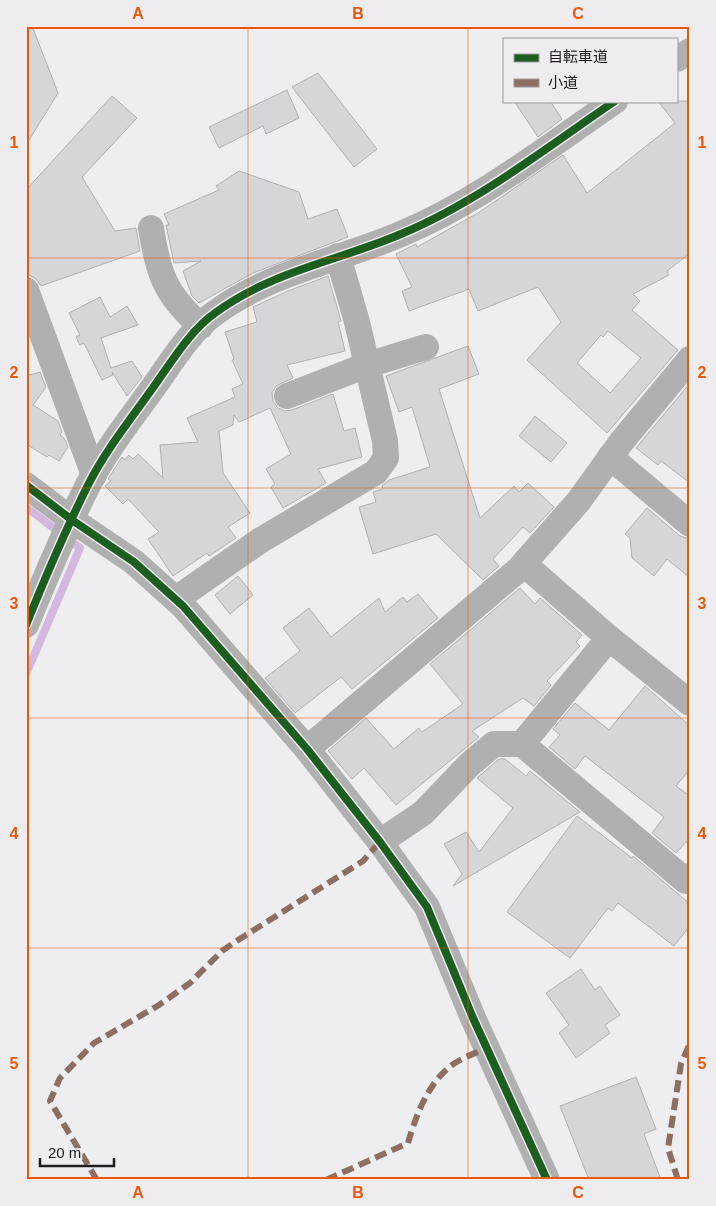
<svg xmlns="http://www.w3.org/2000/svg" width="716" height="1206" viewBox="0 0 716 1206" font-family="Helvetica,'Noto Sans JP',sans-serif">
<style>
.lines{fill:none;stroke-linecap:round;stroke-linejoin:round}
.stream{stroke:#d3b7dd;stroke-width:8}
.building{fill:#d6d5d7;stroke:#b0afb1;fill-rule:evenodd}
.minor{stroke:#b0b0b0;stroke-width:26}
.quiet{stroke:#8d6e63;stroke-width:6;stroke-dasharray:12 6;stroke-linecap:butt}
.cycleway-casing{stroke:#efecf0;stroke-width:11}
.cycleway{stroke:#1b5e20;stroke-width:8}
.grid{fill:none;stroke:#e8590c;stroke-width:1;stroke-opacity:0.55}
.neatline{fill:none;stroke:#e8590c;stroke-width:2}
.grid-label{font-size:16px;text-anchor:middle;font-weight:bold;fill:#e8590c}
</style>
<rect width="100%" height="100%" fill="#eeedef"/>
<g class="lines">
<path class="stream" d="M26,507L80,548L26,674"/>
</g>
<g class="building">
<path d="M26,26H32L58,93L26,145Z"/>
<path d="M318,73L377,149L354,167L292,87Z"/>
<path d="M287,90L299,118L266,134L263,126L219,148L209,127Z"/>
<path d="M112,96L137,118L82,177L115,231L136,228L140,251L41,286L36,279L26,273V190Z"/>
<path d="M514,101H550L562,119L538,137Z"/>
<path d="M658,101H690V253L667,271L669,275L633,294L640,301L632,310L678,350L607,433L527,360L561,322L538,287L478,311L469,289L409,311L402,291L412,287L396,254L416,244L417,247L478,213L563,155L587,193L675,123ZM608,331L641,358L610,393L577,363L601,335L603,337Z"/>
<path d="M239,171L299,192L308,219L337,209L348,237L253,273L199,303L192,296L183,271L201,261L174,263L166,225H169L164,214L219,190L216,186Z"/>
<path d="M328,276L341,321L338,322L345,351L287,365L293,378L276,386L272,393L273,401L278,408L285,411L292,410L333,394L344,431L355,428L362,457L318,469L326,483L283,508L271,487L275,484L266,469L291,454L270,408L239,422L234,415L233,425L219,431L223,473L250,513L228,527L236,538L209,556L207,553L173,576L148,539L159,532L128,499L123,504L105,486L111,481L108,479L122,457L125,460L129,455L133,459L138,454L163,478L160,445L198,442L187,418L235,397L232,389L243,384L232,360L234,359L225,332L257,322L253,307L288,291Z"/>
<path d="M100,297L110,317L127,306L138,325L101,338L111,368L132,361L142,377L127,396L112,372L113,375L102,380L84,343L80,345L76,337L80,335L69,313Z"/>
<path d="M468,346L479,374L439,389L480,518L514,486L519,492L528,483L554,507L530,533L523,527L493,559L499,566L483,580L436,534L373,554L359,507L376,502L373,492L383,489L382,486L389,480L430,467L412,407L399,412L386,376Z"/>
<path d="M40,372L46,387L33,405L58,421L62,432L60,435L64,438L68,447L59,461L49,455L47,457L26,444V376Z"/>
<path d="M690,383V483L661,461L658,465L636,448Z"/>
<path d="M535,416L567,443L551,462L519,436Z"/>
<path d="M647,508L680,536L690,539V578L667,559L654,576L632,558L630,538L625,534Z"/>
<path d="M238,576L253,595L230,614L215,595Z"/>
<path d="M520,588L535,604L540,598L582,635L576,642L580,646L547,681L551,685L534,706L523,698L472,731L479,737L396,805L364,768L352,779L328,751L366,718L394,749L419,728L422,732L463,704L430,664Z"/>
<path d="M418,594L438,618L352,689L341,677L295,713L265,678L300,651L283,628L309,608L331,637L379,598L385,612L403,597L407,602Z"/>
<path d="M645,686L690,726V769L676,786L690,796V838L676,853L652,833L664,817L585,756L575,769L549,747L560,735L553,729L575,703L609,730Z"/>
<path d="M499,759H505L526,776L530,771L580,812L453,886L462,874L444,844L466,832L479,852L513,808L477,778Z"/>
<path d="M577,816L632,858L633,856L690,904V926L674,946L618,903L612,911L608,908L570,958L507,912Z"/>
<path d="M581,969L595,990L600,986L620,1015L605,1025L610,1033L576,1058L559,1033L569,1025L546,993Z"/>
<path d="M636,1077L656,1129L644,1134L661,1180H589L560,1106Z"/>
</g>
<g class="lines">
<g class="minor">
<path d="M677,59L690,51"/>
<path d="M151,228C158,273 165,295 201,326"/>
<path d="M26,290L94,475"/>
<path d="M287,396L367,365L426,347"/>
<path d="M610,457L690,524"/>
<path d="M26,485L72,520L134,562L183,606L307,749L380,842L427,907L473,1018L547,1180"/>
<path d="M524,564L609,638L690,703"/>
<path d="M176,599L261,540L376,472L386,458L385,441L357,322L338,256"/>
<path d="M26,625C45,578 65,531 88,485C106,449 134,415 157,382C174,358 191,330 215,313C272,271 338,261 401,234C478,202 546,148 615,101"/>
<path d="M609,638L522,744L686,881L690,876"/>
<path d="M307,749L518,570L578,502L622,441L690,359"/>
<path d="M380,842L423,813L470,764L494,744H522"/>
</g>
<g class="quiet">
<path d="M97,1180L50,1101L60,1078L94,1043L159,1005L190,983L222,951L235,942L363,861L380,842"/>
<path d="M326,1180L408,1143C416,1115 429,1080 455,1063C464,1057 476,1053 487,1048"/>
<path d="M678,1180L668,1148L681,1064L690,1043"/>
</g>
<g class="cycleway-casing">
<g id="cycleway">
<path d="M26,485L72,520L134,562L183,606L307,749L380,842L427,907L473,1018L547,1180"/>
<path d="M26,625C45,578 65,531 88,485C106,449 134,415 157,382C174,358 191,330 215,313C272,271 338,261 401,234C478,202 546,148 615,101"/>
</g>
</g>
<use href="#cycleway" class="cycleway"/>
</g>
<path class="grid" d="M248,26V1180M468,26V1180M26,258H690M26,488H690M26,718H690M26,948H690"/>
<rect width="716" height="1206" fill="none" stroke="#efecf0" stroke-width="55"/>
<rect x="503" y="38" width="175" height="65" fill="#efecf0" stroke="#9b999c"/>
<rect x="514" y="54" width="25" height="8" fill="#1b5e20" stroke="#9b999c"/>
<text x="548" y="62" font-size="15" fill="#1d1c1e">自転車道</text>
<rect x="514" y="79" width="25" height="8" fill="#8d6e63" stroke="#9b999c"/>
<text x="548" y="88" font-size="15" fill="#1d1c1e">小道</text>
<path d="M40 1158v8h74v-8" fill="none" stroke="#1d1c1e" stroke-width="2.5"/>
<text x="48" y="1158" font-size="15" fill="#1d1c1e" stroke="#efecf0" stroke-width="4" paint-order="stroke">20 m</text>
<rect x="28" y="28" width="660" height="1150" class="neatline"/>
<g class="grid-label">
<text x="138" y="19">A</text>
<text x="358" y="19">B</text>
<text x="578" y="19">C</text>
<text x="14" y="148">1</text>
<text x="702" y="148">1</text>
<text x="14" y="378">2</text>
<text x="702" y="378">2</text>
<text x="14" y="609">3</text>
<text x="702" y="609">3</text>
<text x="14" y="839">4</text>
<text x="702" y="839">4</text>
<text x="14" y="1069">5</text>
<text x="702" y="1069">5</text>
<text x="138" y="1198">A</text>
<text x="358" y="1198">B</text>
<text x="578" y="1198">C</text>
</g>
</svg>
